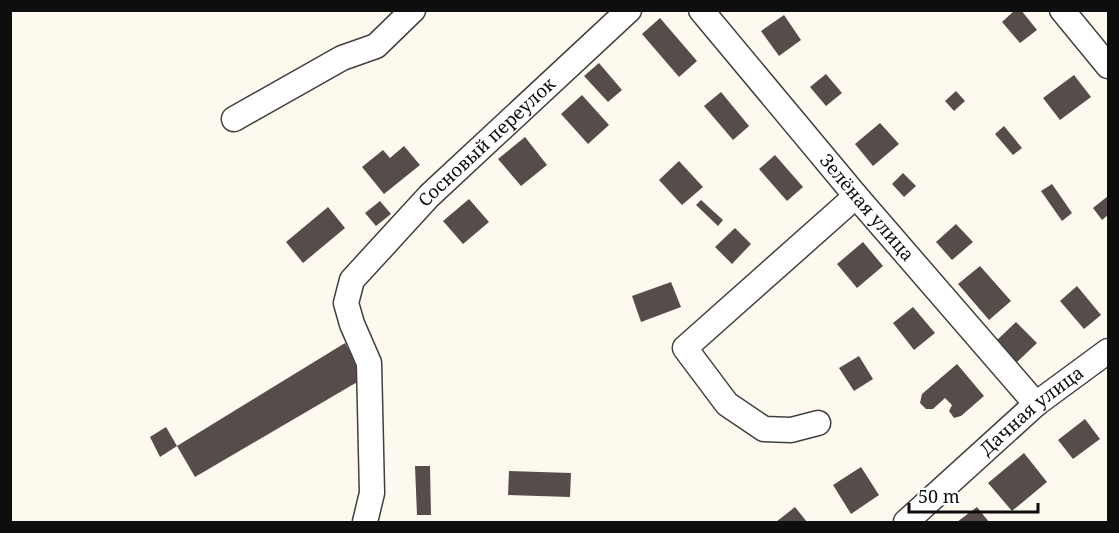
<svg xmlns="http://www.w3.org/2000/svg" width="1119" height="533" viewBox="0 0 1119 533" font-family="'Noto Serif',serif">
<style>
.building{fill:#564d4a}
.lines{fill:none;stroke-linecap:round;stroke-linejoin:round}
.minor-casing{stroke:#414141;stroke-width:27}
.minor{stroke:#fff;stroke-width:24}
.labels{text-anchor:middle;stroke-width:6;stroke-linejoin:round;paint-order:stroke}
.street-label{font-size:18px;fill:#0e0e0e;stroke:#fff}
</style>
<rect width="100%" height="100%" fill="#fef9ef"/>
<g class="building">
<path d="M1015,10H1021L1037,30L1020,43L1002,22Z"/>
<path d="M784,15L801,40L779,56L761,31Z"/>
<path d="M660,18L697,61L679,77L642,34Z"/>
<path d="M599,63L622,90L608,102L584,76Z"/>
<path d="M826,74L842,93L826,106L810,87Z"/>
<path d="M1074,75L1091,97L1060,120L1043,98Z"/>
<path d="M956,91L965,101L954,111L945,101Z"/>
<path d="M721,92L749,126L733,140L704,106Z"/>
<path d="M582,95L609,125L588,144L561,114Z"/>
<path d="M880,123L899,144L873,166L855,144Z"/>
<path d="M1004,126L1022,148L1013,155L995,134Z"/>
<path d="M525,137L547,165L521,186L498,159Z"/>
<path d="M404,146L420,165L384,194L362,167L383,150L390,158Z"/>
<path d="M775,155L803,187L787,201L759,169Z"/>
<path d="M679,161L703,187L682,205L659,180Z"/>
<path d="M903,173L916,186L904,197L892,184Z"/>
<path d="M1052,184L1072,213L1062,221L1041,191Z"/>
<path d="M1108,196V215L1102,220L1093,208Z"/>
<path d="M469,199L489,222L463,244L443,221Z"/>
<path d="M701,200L723,220L718,226L696,205Z"/>
<path d="M380,201L391,214L376,226L365,213Z"/>
<path d="M328,207L345,228L303,263L286,242Z"/>
<path d="M956,224L973,242L952,260L936,242Z"/>
<path d="M735,228L751,244L732,264L715,247Z"/>
<path d="M863,242L883,266L857,288L837,264Z"/>
<path d="M980,266L1011,301L989,320L958,284Z"/>
<path d="M671,282L681,307L641,322L632,296Z"/>
<path d="M1077,286L1101,315L1084,329L1060,301Z"/>
<path d="M913,307L935,333L914,350L893,323Z"/>
<path d="M1016,322L1037,343L1016,363L995,342Z"/>
<path d="M345,343L360,370L359,381L195,477L177,446Z"/>
<path d="M859,356L873,379L854,391L839,368Z"/>
<path d="M957,364L984,396L961,416L954,418L949,411L952,405L945,398L933,409H926L920,403L922,394Z"/>
<path d="M1085,419L1100,439L1073,459L1058,440Z"/>
<path d="M166,427L177,446L160,457L150,437Z"/>
<path d="M1024,453L1047,482L1012,511L988,483Z"/>
<path d="M415,466H430L431,515H417Z"/>
<path d="M861,467L879,495L851,514L833,485Z"/>
<path d="M509,471L571,473L570,497L508,495Z"/>
<path d="M795,507L807,522H776Z"/>
<path d="M977,507L989,522H957Z"/>
</g>
<g class="lines">
<g class="minor-casing">
<g id="minor">
<path id="s1" d="M701,10L856,196L1036,404"/>
<path d="M1062,10L1108,66"/>
<path d="M234,119L342,58L376,46L413,10"/>
<path d="M818,423L791,430L764,429L727,404L685,348L856,196"/>
<path id="s2" d="M365,522L372,493L369,363L352,324L346,303L352,280L429,196L629,10"/>
<path id="s3" d="M906,522L1036,404L1108,351"/>
</g>
</g>
<use href="#minor" class="minor"/>
</g>
<g class="labels">
<g class="street-label">
<text dy="6" stroke="none"><textPath href="#s2" startOffset="441">Сосновый переулок</textPath></text>
<text dy="6" stroke="none"><textPath href="#s1" startOffset="258">Зелёная улица</textPath></text>
<text dy="6" stroke="none"><textPath href="#s3" startOffset="168">Дачная улица</textPath></text>
</g>
</g>
<rect width="1119" height="533" fill="none" stroke="#0e0e0e" stroke-width="24"/>
<path d="M909 503v9h129v-9" fill="none" stroke="#0e0e0e" stroke-width="3"/>
<text x="918" y="503" font-size="18" fill="#0e0e0e" stroke="#ffffff" stroke-width="4.5" paint-order="stroke">50 m</text>
</svg>
